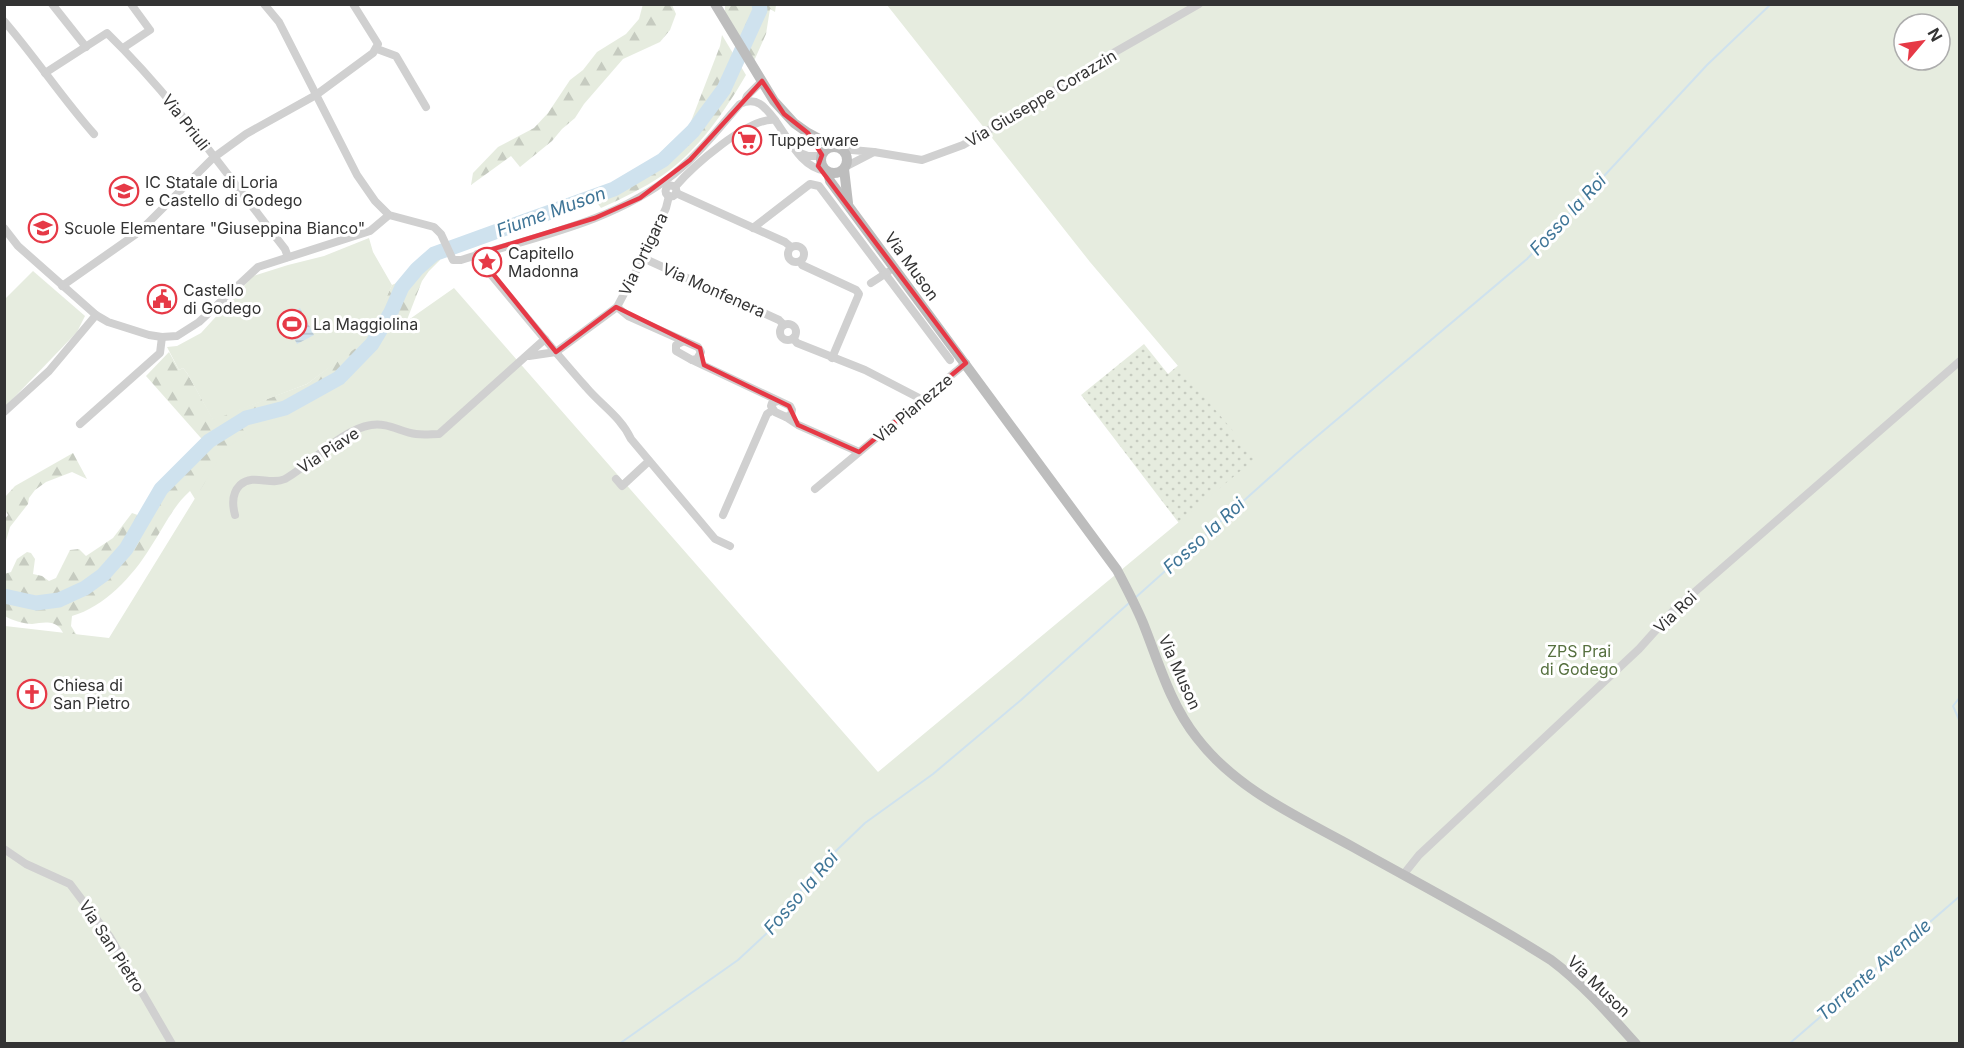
<svg xmlns="http://www.w3.org/2000/svg" width="1964" height="1048" viewBox="0 0 1964 1048" font-family="Inter,sans-serif">
<style>
.grass{fill:url(#grass-dots)}
.forest{fill:url(#forest-firs)}
.park{fill:#e6ecdf;fill-rule:evenodd}
.water{fill:url(#water-rules)}
.lines{fill:none;stroke-linecap:round;stroke-linejoin:round}
.stream{stroke:#cfe2ee;stroke-width:2}
.river{stroke:#cfe2ee;stroke-width:15}
.minor{stroke:#d0d0d0;stroke-width:8}
.secondary{stroke:#bdbdbd;stroke-width:10}
.marked{fill:none;stroke:#e63946;stroke-width:4.5;stroke-linejoin:round}
.labels{text-anchor:middle;stroke-width:6;stroke-linejoin:round;paint-order:stroke}
.street-label{font-size:16px;fill:#333;stroke:#fff}
.poi-label{font-size:16px;fill:#333;stroke:#fff;text-anchor:start}
.park-label{font-size:16px;fill:#56703f;stroke:#fff}
.water-label{font-size:18px;font-style:italic;fill:#3f7597;stroke:#fff}
</style>
<defs>
<pattern id="grass-dots" width="8" height="8" patternUnits="userSpaceOnUse" patternTransform="scale(1.5)"><rect width="8" height="8" fill="#e6ecdf"/><path d="M2 2h.1M6 6h.1" fill="none" stroke="#c6cbc0" stroke-width="1.8" stroke-linecap="round"/></pattern>
<pattern id="forest-firs" width="22" height="20" patternUnits="userSpaceOnUse" patternTransform="scale(1.5)"><rect width="22" height="20" fill="#e6ecdf"/><path d="M5 1l3.5 6h-7zM16 11l3.5 6h-7z" fill="#c6cbc0"/></pattern>
<pattern id="water-rules" width="6" height="5" patternUnits="userSpaceOnUse" patternTransform="scale(1.5)"><rect width="6" height="5" fill="#cfe2ee"/><path d="M0 2.5h6" fill="none" stroke="#b2c2cd"/></pattern>
</defs>
<rect width="100%" height="100%" fill="#fff"/>
<path class="grass" d="M1298,263L1390,347L1188,535L1081,395L1144,344L1168,374Z"/>
<g class="forest">
<path d="M643,4L672,5L676,14L670,30L660,42L623,59L584,104L575,118L562,129L552,141L520,167L511,156L471,185L473,173L498,147L534,128L548,113L570,80L583,70L597,52L626,34L639,19Z"/>
<path d="M725,5H776L775,12L770,9L766,34L754,61L725,13Z"/>
<path d="M722,35L746,75C725,111 697,152 663,175C644,188 621,199 601,208L592,196L625,187L690,124L720,46Z"/>
<path d="M438,248L440,260L429,271L422,281L405,325L203,512L190,491C172,507 163,529 150,548C133,576 104,607 72,616L71,626L81,642L68,640C65,637 63,632 60,628C52,620 42,623 32,624C24,624 11,620 5,616L4,574L11,572L17,559L27,552L31,553L35,559L33,574L42,576L49,581L56,578L70,550L79,549L86,556L113,538L132,513L146,518L173,482L208,446L146,376L169,352L179,370L183,368L187,373L213,419L307,384L366,339L392,285L412,276L428,254Z"/>
<path d="M73,453L87,479L72,472L46,482L35,490L29,498L28,504L10,527L5,544L6,553L5,555V519L8,515L5,510V497L15,486Z"/>
</g>
<g class="park">
<path d="M887,5H1959V1043L5,1044V626L109,638L226,448L454,288L878,772L1256,458L1090,262ZM1904,24H1940V60H1904Z"/>
<path d="M369,238L373,252L392,285L368,339L307,384L213,420L187,373L183,368L179,370L167,347L177,346L201,333L253,276L288,265L324,256Z"/>
<path d="M33,271L85,316L77,332L5,407V299Z"/>
</g>
<path class="water" d="M300,308L314,335L297,344L283,317Z"/>
<g class="lines">
<g class="stream">
<path d="M1135,598L1296,454L1527,259L1707,65L1771,4"/>
<path d="M1960,697L1953,706L1960,722"/>
<path d="M619,1044L738,960L779,922L814,872L865,823L933,774L1021,700L1129,603"/>
<path d="M1789,1044L1960,896"/>
</g>
<path class="river" d="M4,596L36,603L59,600L85,588L103,575L126,549L161,489L209,441L246,418L285,408L339,378L372,344L391,312L402,287L417,269L434,254L614,189L663,160L693,131L724,89L760,10L759,4"/>
<g class="minor">
<path d="M52,4L86,47"/>
<path d="M264,4L279,22L357,175L375,201L389,215L434,227L441,234L453,260H461C533,237 613,223 674,174C699,154 719,128 740,104C757,96 765,107 775,120"/>
<path d="M4,21C36,58 62,98 94,134"/>
<path d="M123,48L150,30L131,4"/>
<path d="M377,49L396,56L426,107"/>
<path d="M45,73L107,33C174,98 228,176 285,249L288,257"/>
<path d="M745,101L747,96L762,81"/>
<path d="M841,149L874,152L845,167"/>
<path d="M874,152L922,160L963,145L1033,104L1101,60L1199,4"/>
<path d="M800,153L808,156H822"/>
<circle cx="671" cy="191" r="5.5"/>
<path d="M675,187C692,167 748,117 775,120C789,139 801,168 826,171"/>
<path d="M676,193L785,242L791,247"/>
<path d="M4,228L18,246L96,315"/>
<path d="M753,228L810,184L819,186L950,360"/>
<circle cx="796" cy="254" r="8"/>
<path d="M477,254L487,270C520,309 552,349 586,387C601,405 621,417 631,439L715,539L730,546"/>
<path d="M643,258L779,320L784,325"/>
<path d="M801,261L802,265L856,290L859,294L832,358"/>
<path d="M871,283L888,272"/>
<path d="M62,286L139,232L213,158L246,134L316,95L373,53L378,44L353,4"/>
<path d="M617,307L628,316L684,341"/>
<circle cx="788" cy="332" r="8"/>
<path d="M793,338L797,343L865,370L921,399"/>
<path d="M684,341L698,347L701,352L697,359L692,360L676,351V345Z"/>
<path d="M529,356L556,352L617,307L643,258L666,208L669,196"/>
<path d="M692,360L790,406L792,410L791,415L786,417L775,412L771,406L772,403L778,401"/>
<path d="M4,412L49,371L96,315L108,322L149,335L162,337L177,336L199,322L258,267L370,231L389,215"/>
<path d="M786,417L798,425L859,452"/>
<path d="M80,424L160,353L162,337"/>
<path d="M616,479L622,486L649,461"/>
<path d="M815,489L966,363"/>
<path d="M235,515C232,504 232,493 240,485C254,473 270,486 285,479C312,464 340,430 371,425C387,422 401,432 416,434C424,435 432,434 439,434L545,339"/>
<path d="M723,515L767,414L773,410"/>
<path d="M4,849L26,864L70,884L110,937L172,1044"/>
<path d="M1403,875L1419,855L1639,649L1674,610L1960,361"/>
</g>
<g class="secondary">
<path d="M715,4L774,101L794,123L808,133L834,147"/>
<circle cx="834" cy="160" r="13"/>
<path d="M844,169L848,203"/>
<path d="M828,172L830,181L1117,570C1126,587 1135,604 1143,623C1159,663 1170,704 1197,738C1237,790 1297,816 1353,847C1419,884 1487,919 1551,960C1583,984 1609,1014 1636,1044"/>
</g>
</g>
<path class="marked" d="M762,81L784,114L808,133L822,155L818,166L966,363L859,452L798,425L789,406L704,365L700,348L616,307L556,352L477,254L595,218L640,198L690,160Z"/>
<defs>
<g id="supermarket-ring" transform="scale(1.5)"><circle r="9.5" fill="#fff" stroke="#e63946" stroke-width="1.5"/><path d="M-6-5.5h2.5l.6 2H6L4.5 2H-2.5L-4.4-4H-6ZM-1.5 3.2a1.3 1.3 0 1 0 .1 0ZM3 3.2a1.3 1.3 0 1 0 .1 0Z" fill="#e63946"/></g>
<g id="school-ring" transform="scale(1.5)"><circle r="9.5" fill="#fff" stroke="#e63946" stroke-width="1.5"/><path d="M0-5L7-2L0 1L-7-2ZM-4 1L0 2.5L4 1V4Q0 6-4 4Z" fill="#e63946"/></g>
<g id="sight-ring" transform="scale(1.5)"><circle r="9.5" fill="#fff" stroke="#e63946" stroke-width="1.5"/><path d="M0-6L1.8-2.2L6-1.7L2.9 1.2L3.7 5.4L0 3.3L-3.7 5.4L-2.9 1.2L-6-1.7L-1.8-2.2Z" fill="#e63946"/></g>
<g id="civic-ring" transform="scale(1.5)"><circle r="9.5" fill="#fff" stroke="#e63946" stroke-width="1.5"/><path d="M-.6-6.5H3V-4.5H.6V-3L4-1V1h2V6H-6V1h2V-1L-.6-3ZM-1.2 2.5V6h2.4V2.5Z" fill="#e63946"/></g>
<g id="stadium-ring" transform="scale(1.5)"><circle r="9.5" fill="#fff" stroke="#e63946" stroke-width="1.5"/><path d="M0-5a6.5 5 0 1 0 0 10a6.5 5 0 1 0 0-10ZM-3.5-1.8h7v3.6h-7Z" fill="#e63946"/></g>
<g id="church-ring" transform="scale(1.5)"><circle r="9.5" fill="#fff" stroke="#e63946" stroke-width="1.5"/><path d="M-1.2-6h2.4v3.5h3.3v2.4h-3.3V6h-2.4V-.1h-3.3v-2.4h3.3Z" fill="#e63946"/></g>
</defs>
<g fill-rule="evenodd">
<use href="#supermarket-ring" x="747" y="140"/>
<use href="#school-ring" x="124" y="191"/>
<use href="#school-ring" x="43" y="228"/>
<use href="#sight-ring" x="487" y="262"/>
<use href="#civic-ring" x="162" y="299"/>
<use href="#stadium-ring" x="292" y="324"/>
<use href="#church-ring" x="32" y="694"/>
</g>
<g class="labels">
<g class="street-label">
<text transform="translate(1041 98) rotate(-31)" y="6">Via Giuseppe Corazzin</text>
<text transform="translate(186 122) rotate(52)" y="6">Via Priuli</text>
<text transform="translate(643 254) rotate(-64)" y="6">Via Ortigara</text>
<text transform="translate(912 266) rotate(54)" y="6">Via Muson</text>
<text transform="translate(714 290) rotate(24)" y="6">Via Monfenera</text>
<text transform="translate(913 408) rotate(-40)" y="6">Via Pianezze</text>
<text transform="translate(328 450) rotate(-33)" y="6">Via Piave</text>
<text transform="translate(1675 612) rotate(-44)" y="6">Via Roi</text>
<text transform="translate(1180 672) rotate(66)" y="6">Via Muson</text>
<text transform="translate(112 946) rotate(57)" y="6">Via San Pietro</text>
<text transform="translate(1599 986) rotate(44)" y="6">Via Muson</text>
</g>
<g class="poi-label">
<text x="768" y="146">Tupperware</text>
<text x="145" y="188">IC Statale di Loria<tspan x="145" dy="18">e Castello di Godego</tspan></text>
<text x="64" y="234">Scuole Elementare "Giuseppina Bianco"</text>
<text x="508" y="259">Capitello<tspan x="508" dy="18">Madonna</tspan></text>
<text x="183" y="296">Castello<tspan x="183" dy="18">di Godego</tspan></text>
<text x="313" y="330">La Maggiolina</text>
<text x="53" y="691">Chiesa di<tspan x="53" dy="18">San Pietro</tspan></text>
</g>
<g class="park-label">
<text x="1579" y="657">ZPS Prai<tspan x="1579" dy="18">di Godego</tspan></text>
</g>
<g class="water-label">
<text transform="translate(551 212) rotate(-20)" y="6">Fiume Muson</text>
<text transform="translate(1568 215) rotate(-47)" y="6">Fosso la Roi</text>
<text transform="translate(1204 536) rotate(-42)" y="6">Fosso la Roi</text>
<text transform="translate(801 893) rotate(-49)" y="6">Fosso la Roi</text>
<text transform="translate(1874 970) rotate(-41)" y="6">Torrente Avenale</text>
</g>
</g>
<rect width="1964" height="1048" fill="none" stroke="#333333" stroke-width="12"/>
<g transform="translate(1922 42) rotate(61)"><circle r="28" fill="#ffffff" stroke="#adadad" stroke-width="1.5"/>
<path d="M0-4.5L10 22L0 15L-10 22Z" fill="#e63946"/>
<text y="-9" font-size="16" font-weight="bold" text-anchor="middle" fill="#333333">N</text>
</g>
</svg>
